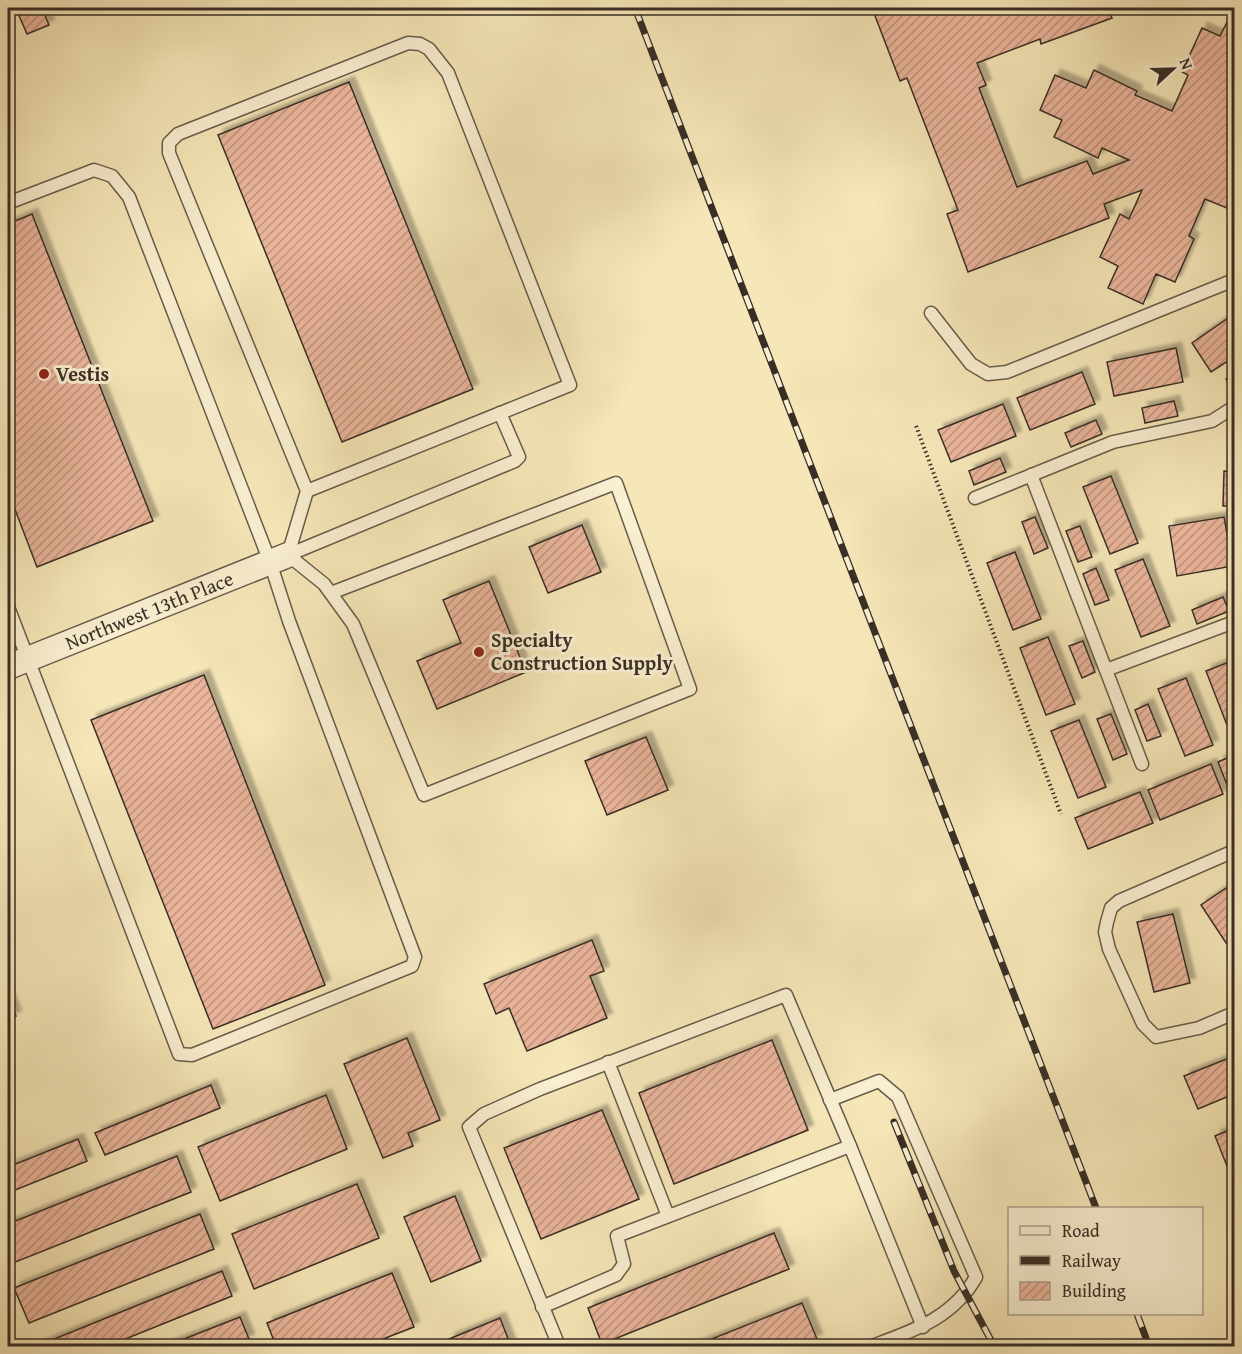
<svg xmlns="http://www.w3.org/2000/svg" width="1242" height="1354" viewBox="0 0 1242 1354" font-family="'Gentium Book Plus',serif">
<style>
.building{fill:url(#building-hatch);stroke:#382e26;stroke-width:1.5;filter:url(#shadow)}
.lines{fill:none;stroke-linecap:round;stroke-linejoin:round}
.service-casing{stroke:#685c4a;stroke-width:15}
.minor-casing{stroke:#685c4a;stroke-width:27}
.path{stroke:#382e26;stroke-width:4;stroke-dasharray:1.5 3;stroke-linecap:butt}
.service{stroke:#f9efd1;stroke-width:12}
.minor{stroke:#f9efd1;stroke-width:24}
.rail-casing{stroke:#382e26;stroke-width:7}
.rail{stroke:#f9efd1;stroke-width:4.5;stroke-dasharray:14;stroke-linecap:butt}
.poi-dot{fill:#8f2418;stroke:#f9efd1;stroke-width:2}
.labels{text-anchor:middle;stroke-width:6;stroke-linejoin:round;paint-order:stroke}
.poi-label{font-size:20px;font-weight:bold;fill:#382e26;stroke:#f9efd1;text-anchor:start}
.street-label{font-size:20px;fill:#382e26;stroke:#f9efd1}
</style>
<defs>
<pattern id="building-hatch" width="6" height="6" patternUnits="userSpaceOnUse" patternTransform="scale(1.5)"><rect width="6" height="6" fill="#ebb59b"/><path d="M-1 1l2-2M0 6l6-6M5 7l2-2" fill="none" stroke="#bf947e"/></pattern>
<filter id="shadow"><feDropShadow dx="5.5" dy="-5.5" stdDeviation="1.5" flood-color="#0004"/></filter>
</defs>
<rect width="100%" height="100%" fill="#f6e7b8"/>
<filter id="stains"><feTurbulence type="fractalNoise" baseFrequency=".00333" numOctaves="4"/><feColorMatrix values="0 0 0 0 .2 0 0 0 0 .09 0 0 0 0 .02 0 0 0 .5 -.17"/></filter>
<radialGradient id="worn" r=".72"><stop offset=".6" stop-color="#630" stop-opacity="0"/><stop offset="1" stop-color="#630" stop-opacity=".3"/></radialGradient>
<g class="building">
<path d="M25,8H42L49,25L27,34L17,11Z"/>
<path d="M872,8H1107L1112,18L1041,44L1040,39L977,63L986,85L979,88L1017,187L1087,161L1093,174L1129,160L1102,148L1098,158L1054,137L1062,120L1040,110L1055,75L1086,88L1094,70L1137,91L1135,95L1172,111L1188,75L1182,72L1202,28L1220,36L1234,8V211L1205,199L1189,236L1194,239L1175,282L1156,274L1143,304L1108,288L1118,266L1100,257L1120,214L1129,219L1142,190L1104,204L1109,218L968,272L947,214L958,210L907,78L900,81Z"/>
<path d="M349,82L473,389L342,442L218,135Z"/>
<path d="M32,214L153,521L37,567L8,491V224Z"/>
<path d="M1234,314V357L1211,372L1192,343Z"/>
<path d="M1176,348L1183,382L1114,396L1107,362Z"/>
<path d="M1082,372L1095,404L1030,430L1017,398Z"/>
<path d="M1234,374V392L1226,379Z"/>
<path d="M1174,401L1178,416L1145,423L1142,408Z"/>
<path d="M1003,404L1016,436L951,462L938,430Z"/>
<path d="M1096,420L1102,434L1071,447L1065,433Z"/>
<path d="M1000,458L1006,472L974,485L969,471Z"/>
<path d="M1224,471L1234,472V506H1223Z"/>
<path d="M1111,476L1138,543L1110,554L1083,487Z"/>
<path d="M1035,517L1048,548L1034,554L1022,522Z"/>
<path d="M1224,517L1233,566L1177,576L1169,526Z"/>
<path d="M582,525L601,572L548,593L529,547Z"/>
<path d="M1080,526L1092,557L1078,562L1066,531Z"/>
<path d="M1015,552L1041,619L1013,630L987,563Z"/>
<path d="M1143,559L1170,626L1141,637L1115,570Z"/>
<path d="M1096,568L1109,600L1095,605L1083,574Z"/>
<path d="M489,581L526,672L437,709L417,661L461,643L443,600Z"/>
<path d="M1223,597L1229,611L1197,624L1192,610Z"/>
<path d="M1048,637L1075,704L1046,715L1020,648Z"/>
<path d="M1083,641L1095,672L1082,678L1069,646Z"/>
<path d="M1234,660V737L1232,738L1206,671Z"/>
<path d="M204,675L325,985L213,1029L91,720Z"/>
<path d="M1186,678L1213,745L1185,756L1158,689Z"/>
<path d="M1148,704L1161,736L1147,741L1135,710Z"/>
<path d="M1111,714L1127,754L1113,760L1097,719Z"/>
<path d="M1079,720L1106,787L1078,798L1051,731Z"/>
<path d="M646,737L668,790L607,815L585,761Z"/>
<path d="M1234,755V793L1231,795L1218,762Z"/>
<path d="M1211,764L1223,794L1160,820L1148,790Z"/>
<path d="M1140,792L1153,823L1088,849L1075,818Z"/>
<path d="M1232,884L1234,888V955L1201,905Z"/>
<path d="M1173,914L1190,983L1154,992L1137,922Z"/>
<path d="M592,940L604,971L590,976L607,1018L527,1051L509,1008L496,1014L484,984Z"/>
<path d="M8,996L16,1016L8,1019Z"/>
<path d="M407,1038L440,1120L408,1133L413,1146L383,1158L344,1064Z"/>
<path d="M772,1040L808,1130L674,1184L639,1093Z"/>
<path d="M1234,1056V1094L1198,1109L1184,1076Z"/>
<path d="M211,1085L220,1108L105,1155L95,1133Z"/>
<path d="M326,1095L347,1149L220,1201L198,1147Z"/>
<path d="M602,1110L639,1199L541,1239L504,1148Z"/>
<path d="M1234,1128V1168L1229,1171L1215,1136Z"/>
<path d="M78,1139L87,1161L8,1193V1167Z"/>
<path d="M177,1156L191,1192L8,1265V1224Z"/>
<path d="M357,1184L379,1238L254,1289L232,1234Z"/>
<path d="M455,1196L481,1261L431,1282L404,1217Z"/>
<path d="M200,1214L214,1249L29,1323L14,1288Z"/>
<path d="M774,1233L789,1269L602,1344L588,1308Z"/>
<path d="M222,1271L232,1296L108,1346H37Z"/>
<path d="M392,1273L414,1327L365,1346H276L267,1323Z"/>
<path d="M802,1303L817,1339L799,1346H694Z"/>
<path d="M240,1317L249,1339L232,1346H166Z"/>
<path d="M500,1318L511,1346H452L449,1339Z"/>
</g>
<g class="lines">
<g class="service-casing">
<g id="service">
<path d="M8,203L94,170L112,176L129,197L270,562L289,621L415,957L412,966L192,1055L179,1054L8,607"/>
<path d="M931,313L971,364L988,374L1007,372L1234,280"/>
<path d="M1031,475L1142,764"/>
<path d="M975,498L1113,442L1212,421L1234,407"/>
<path d="M288,555L307,491L169,153V143L178,134L408,43L420,44L429,49L448,73L570,385L307,491"/>
<path d="M288,555L324,584L353,624L424,795L690,689L616,483L331,593"/>
<path d="M288,555L515,461L519,457L500,413"/>
<path d="M1106,670L1234,622"/>
<path d="M1234,851L1119,901L1111,908L1107,922L1105,932L1109,949L1143,1024L1156,1037L1199,1028L1234,1013"/>
<path d="M608,1062L668,1216"/>
<path d="M830,1100L879,1081L898,1097L976,1277C953,1318 913,1331 872,1346"/>
<path d="M850,1146L923,1327"/>
<path d="M542,1307L616,1275L624,1264L617,1236L850,1146L786,995L540,1089L484,1114L469,1127L559,1346"/>
</g>
</g>
<g class="minor-casing">
<g id="minor">
<path id="s1" d="M8,667L288,555"/>
</g>
</g>
<path class="path" d="M916,426L1061,814"/>
<use href="#service" class="service"/>
<use href="#minor" class="minor"/>
<g class="rail-casing">
<g id="rail">
<path d="M635,8L1096,1208"/>
<path d="M894,1122L954,1271L994,1346"/>
<path d="M1137,1314L1149,1346"/>
</g>
</g>
<use href="#rail" class="rail"/>
</g>
<g class="poi-dot">
<circle cx="44" cy="374" r="6"/>
<circle cx="479" cy="652" r="6"/>
</g>
<g class="labels">
<g class="poi-label">
<text x="56" y="381">Vestis</text>
<text x="491" y="647">Specialty<tspan x="491" dy="23">Construction Supply</tspan></text>
</g>
<g class="street-label">
<text dy="7" stroke="none"><textPath href="#s1" startOffset="152">Northwest 13th Place</textPath></text>
</g>
</g>
<rect width="1242" height="1354" fill="none" stroke="#f6e7b8" stroke-width="30"/>
<rect x="9" y="9" width="1224" height="1336" fill="none" stroke="#382e26" stroke-width="3"/>
<rect x="15" y="15" width="1212" height="1324" fill="none" stroke="#382e26" stroke-width="1.5"/>
<rect x="1008" y="1207" width="195" height="108" fill="#f9efd1" stroke="#aca28d" stroke-width="1.5"/>
<rect x="1020" y="1226" width="30" height="9" fill="#f9efd1" stroke="#aca28d" stroke-width="1.5"/>
<text x="1062" y="1237" font-size="18" fill="#382e26">Road</text>
<rect x="1020" y="1256" width="30" height="9" fill="#382e26" stroke="#aca28d" stroke-width="1.5"/>
<text x="1062" y="1267" font-size="18" fill="#382e26">Railway</text>
<rect x="1020" y="1282" width="30" height="18" fill="url(#building-hatch)" stroke="#aca28d" stroke-width="1.5"/>
<text x="1062" y="1297" font-size="18" fill="#382e26">Building</text>
<g transform="translate(1173 69) rotate(68)" stroke="#f9efd1" stroke-width="4.5" paint-order="stroke">
<path d="M0-4.5L10 22L0 15L-10 22Z" fill="#382e26"/>
<text y="-9" font-size="16" font-weight="bold" text-anchor="middle" fill="#382e26">N</text>
</g>
<rect width="100%" height="100%" filter="url(#stains)"/>
<rect width="100%" height="100%" fill="url(#worn)"/>
</svg>
